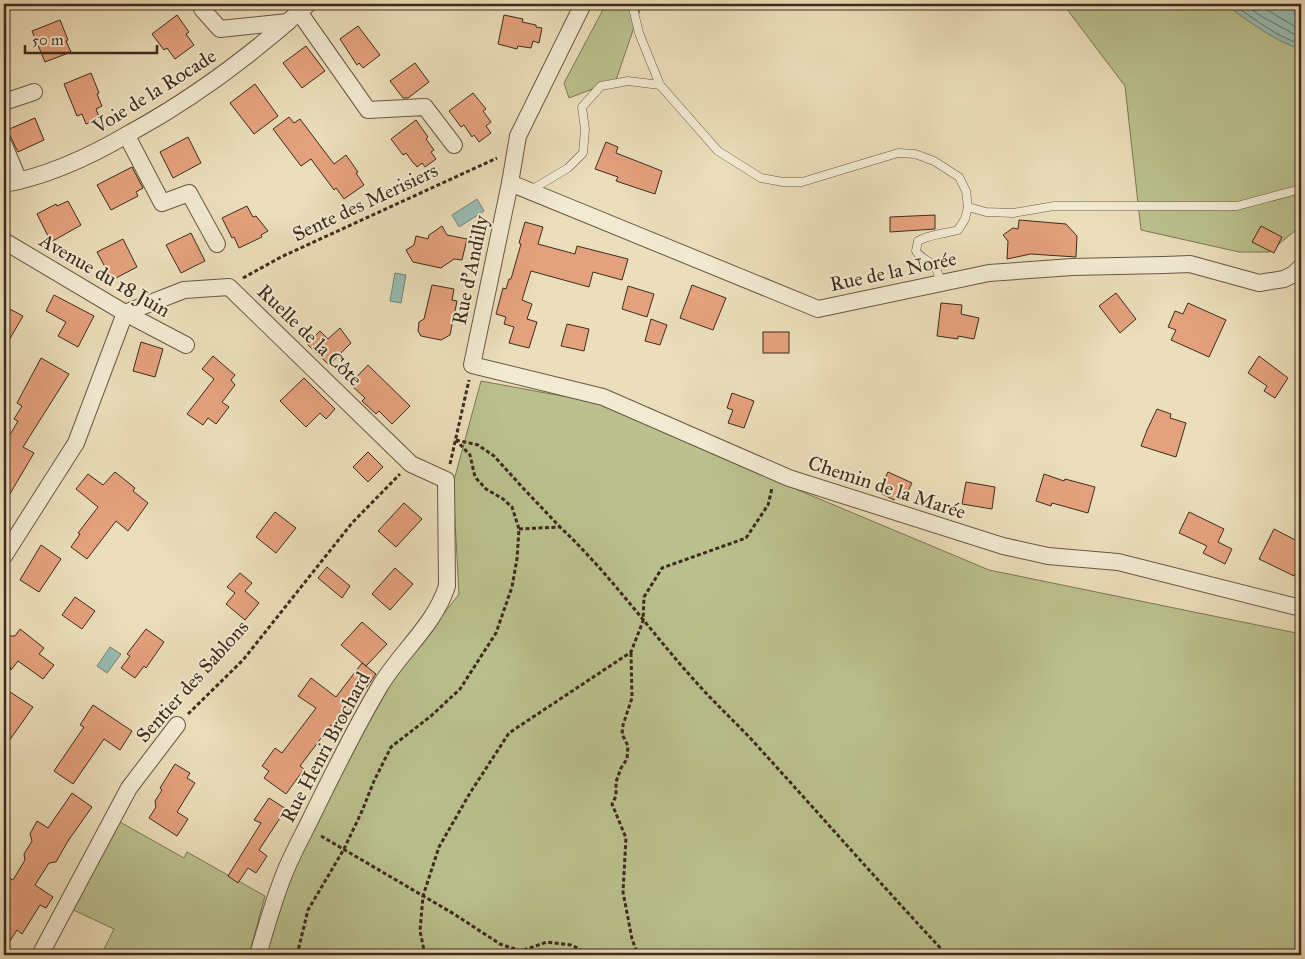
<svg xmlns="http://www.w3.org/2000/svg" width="1305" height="959" viewBox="0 0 1305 959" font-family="'IM FELL Great Primer',serif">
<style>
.green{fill:#bac18e;stroke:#7c7654}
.water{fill:#98bcb2;stroke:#748276}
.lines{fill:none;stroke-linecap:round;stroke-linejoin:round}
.shore{stroke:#6a7466;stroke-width:1}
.building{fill:#e4a17d;stroke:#3d2b1b}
.service-casing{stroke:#685843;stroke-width:9}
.minor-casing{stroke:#685843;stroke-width:18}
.path{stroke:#3d2b1b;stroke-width:3;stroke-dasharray:4 2.5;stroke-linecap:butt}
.service{stroke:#f2ead2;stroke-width:8}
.minor{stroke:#f2ead2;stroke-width:16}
.labels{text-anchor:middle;stroke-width:4;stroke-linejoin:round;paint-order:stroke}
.street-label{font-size:20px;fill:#3d2b1b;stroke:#f2ead2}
</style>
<rect width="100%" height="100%" fill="#ebdeba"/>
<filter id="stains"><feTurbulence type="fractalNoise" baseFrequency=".004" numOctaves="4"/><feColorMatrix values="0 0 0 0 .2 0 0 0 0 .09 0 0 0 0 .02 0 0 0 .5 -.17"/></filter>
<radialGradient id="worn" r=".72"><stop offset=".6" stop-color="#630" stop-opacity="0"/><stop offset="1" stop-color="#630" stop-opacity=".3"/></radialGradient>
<g class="green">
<path d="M606,4H642L616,80L569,98L564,83Z"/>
<path d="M1063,4H1301V226L1269,252H1239L1141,230L1125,86Z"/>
<path d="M481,381L600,403L767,477L989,570L1301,634V955H263L290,872L385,690L459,594L453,484Z"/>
<path d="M120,822L184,858L187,852L265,896L249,955H101L114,929L69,908Z"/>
</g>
<g class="water">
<path d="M1224,4H1301V49C1273,41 1248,20 1224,4Z"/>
<path d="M477,199L484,211L459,227L452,215Z"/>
<path d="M395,273L406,275L401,303L390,301Z"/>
<path d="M110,647L121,654L107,673L97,666Z"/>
</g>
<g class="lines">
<g class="shore">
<path d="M1232,4C1254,18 1276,37 1301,44"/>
<path d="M1243,4L1261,16L1301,38"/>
<path d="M1257,4L1301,30"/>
</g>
</g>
<g class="building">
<path d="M177,15L189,32L186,34L194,45L175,59L167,48L164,50L152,34Z"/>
<path d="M504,15L523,19L522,22L536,25V27L542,28L539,43L533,41L531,48L518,46L517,49L498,44Z"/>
<path d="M60,20L68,40L66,41L71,52L45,62L32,31Z"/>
<path d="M358,26L380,55L363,68L359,63L357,65L340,39Z"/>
<path d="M306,46L325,71L302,88L283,63Z"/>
<path d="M415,63L429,82L408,98H403L390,81Z"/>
<path d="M91,73L99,93L97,94L102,106L96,109L100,119L86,124L82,114L77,116L64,84Z"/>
<path d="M255,84L278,116L254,134L230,103Z"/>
<path d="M473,93L486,109L483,111L491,122L486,126L491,133L479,142L474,135L472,137L464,125L461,127L449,111Z"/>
<path d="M289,117L294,123L300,119L334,164L346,155L358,172L356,173L364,185L344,199L336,188L334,190L311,159L301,166L273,129Z"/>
<path d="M35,118L44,140L18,152L7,130Z"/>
<path d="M416,120L428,137L426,139L434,150L431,152L436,159L425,167L422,163L417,167L415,164H414L406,153L403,155L391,139Z"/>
<path d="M188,137L201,163L173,178L160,152Z"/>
<path d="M606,142L618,147L616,153L662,171L655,194L616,181L618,177L595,169Z"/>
<path d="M132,167L143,188L136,192L138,196L111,210L97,185Z"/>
<path d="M68,201L81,225L51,242L37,214L56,204L57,206Z"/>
<path d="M247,206L253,217L256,216L268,231L261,235L262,237L239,248L234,237L232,238L222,218Z"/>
<path d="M935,215V229L890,232V217Z"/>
<path d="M1019,220L1066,224L1077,236L1076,257L1031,254L1007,259L1008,241L1003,235L1013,228L1018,229Z"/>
<path d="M525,222L543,227L538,244L575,254L577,246L628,259L622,280L593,272L589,287L531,271L522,300L532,304L527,319L537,322L529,348L509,343L514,327L504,324L506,317L496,314L503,288L506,289L509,279H511L521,244L519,243Z"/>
<path d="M442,226L447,235L467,239L462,260L454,259L441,268L413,262L406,250L414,245L416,236L428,239L429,235Z"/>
<path d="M1261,226L1282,237L1274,253L1252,242Z"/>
<path d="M191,233L205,261L181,273L166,245Z"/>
<path d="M123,239L137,267L112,280L97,252Z"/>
<path d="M432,285L454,289L452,300L457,301L450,335L441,340L421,336L418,331L419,322L424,319Z"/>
<path d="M692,285L726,298L713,330L680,318Z"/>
<path d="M628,286L654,294L647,317L622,309Z"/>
<path d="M1116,293L1136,319L1120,333L1099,306Z"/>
<path d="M54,295L94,316L78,347L58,336L66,322L46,311Z"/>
<path d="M941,303L962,305L961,314L979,318L974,339L958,336V339L937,336Z"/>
<path d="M1188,303L1226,320L1209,357L1171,340L1176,330L1168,327L1175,311L1183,314Z"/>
<path d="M4,306L23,316L4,349Z"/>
<path d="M651,319L667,325L660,345L645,341Z"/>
<path d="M567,324L589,329L584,351L561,346Z"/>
<path d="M340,328L351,343L329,365L307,344L320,331L328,339Z"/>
<rect x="763" y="332" width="26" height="21"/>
<path d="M141,342L163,349L155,377L133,371Z"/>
<path d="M213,356L235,375L231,380L235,385L222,402L229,407L216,424L208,418L203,425L187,414L214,379L202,369Z"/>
<path d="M1259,356L1288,378L1275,398L1264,391L1267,386L1248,373Z"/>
<path d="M41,358L69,374L23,447L34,453L4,504V445L18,421L14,419L22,406L17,403Z"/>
<path d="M368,365L410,406L392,424L379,411L376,414L362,401L365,398L350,384Z"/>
<path d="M304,378L335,409L326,419L320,413L306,427L280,401Z"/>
<path d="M732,393L754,401L744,428L728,423L733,410L727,408Z"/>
<path d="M1157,409L1171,414L1170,418L1186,423L1176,457L1141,446L1147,430Z"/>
<path d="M368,452L383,467L368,482L353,467Z"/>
<path d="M115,472L135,488L133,491L148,503L128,531L116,521L87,559L71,547L80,534L78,533L98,507L76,489L88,474L103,485Z"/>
<path d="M888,472L912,483L903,501L895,498L894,500L878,492Z"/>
<path d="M1044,474L1064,481L1065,479L1095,487L1088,513L1052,503L1051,506L1036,501Z"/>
<path d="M966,482L995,487L992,509L962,504Z"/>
<path d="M404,503L422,519L396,547L378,531Z"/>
<path d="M275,512L296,528L276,553L256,537Z"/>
<path d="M1189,512L1224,529L1218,542L1232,549L1225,564L1203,553L1207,546L1179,533Z"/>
<path d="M1274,529L1301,543V561L1294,576L1259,559Z"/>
<path d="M41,545L61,559L39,592L20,580Z"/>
<path d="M327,567L350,586L342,598L318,578Z"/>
<path d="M395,568L413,584L390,610L372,594Z"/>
<path d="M240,573L252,583L245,591L259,603L245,620L226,604L235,593L227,587Z"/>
<path d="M75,597L95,611L82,629L62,615Z"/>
<path d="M362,622L387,644L366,666L341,645Z"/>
<path d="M20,629L44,648L39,654L54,665L43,679L18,661L11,670L4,650V643L9,636H15Z"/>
<path d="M146,629L164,642L146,668L144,666L135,678L121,668L130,656L127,654Z"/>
<path d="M362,663L376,674L337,729L331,725L300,766L304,769L286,794L264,778L269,771L262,766L275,748L282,753L316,708L298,696L311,678L336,697Z"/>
<path d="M4,688L33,707L4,748Z"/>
<path d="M93,705L132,731L120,750L104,739L73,784L54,771L84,727L80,725Z"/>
<path d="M175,764L190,773L187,778L195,783L177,812L188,819L177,836L149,818L156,807L155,801L162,790L160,788Z"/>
<path d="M72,793L92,807L68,841L56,862L49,863L35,885L53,897L46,908L40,905L22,934L17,930L4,950V885L9,878L13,880L25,860L24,854L32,841L30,834L37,821L48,828Z"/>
<path d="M269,798L286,809L259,850L267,856L256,873L248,868L238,883L228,876L261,823L254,820Z"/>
</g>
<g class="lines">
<g class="service-casing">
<g id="service">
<path d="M632,4L639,33L660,85L718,151L761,178L783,182H802L898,153L915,154L934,161L959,177L966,191L968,207L965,219L958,230C944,234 930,234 918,241L916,251C921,259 929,260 935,267C938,271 939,278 941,283"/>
<path d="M531,190L568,168L583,153L585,129L582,107L601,86L628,81L660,85"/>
<path d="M968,207L986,212L1013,213L1054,206H1237L1301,189"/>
</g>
</g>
<g class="minor-casing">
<g id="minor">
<path d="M583,4L518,136L510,183L472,365L603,397L789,478L1003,546L1048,556L1118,562L1301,608"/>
<path d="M202,9L220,29L288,22"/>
<path d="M299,12L368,110L425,107L454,145"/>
<path d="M4,102L34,92"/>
<path d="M127,136L162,203L189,193L217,244"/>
<path d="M4,145L19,181"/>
<path d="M510,183L818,309L989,273L1072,267L1164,265L1190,264L1259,283L1284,279L1294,274L1301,267"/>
<path d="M4,184C49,176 91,156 130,133C196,97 253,54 308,4"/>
<path d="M4,241L125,313L186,345"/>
<path d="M125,313L184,290L229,287L411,464L446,480L447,586C434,626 401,651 380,686C355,728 334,771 313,814C304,833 293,852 285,872C274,899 266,927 258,955"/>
<path d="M4,556L76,443L125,313"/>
<path d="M40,955L129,788L177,725"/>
</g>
</g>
<g class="path">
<path d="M243,278L281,257L497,158"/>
<path d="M456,440L478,445L494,456L523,488L560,527"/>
<path d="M450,464L469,380"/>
<path d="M519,529L560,527C610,574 649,630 695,681C716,705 740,726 761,750C823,818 884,888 947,955"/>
<path d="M631,653L632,698L623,725L622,734L628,746L627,759L621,768L616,782V796L612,804L626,838L623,892L632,939L638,955"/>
<path d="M188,714L243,660L352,523L400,474"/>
<path d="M321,836L454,914L500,944L521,951L547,942L571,945L592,955"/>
<path d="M297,955L308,910L344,849L362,811L374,781L391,747L431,716L460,689L496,633L512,587L517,559L519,529L512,507L503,499L486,489L475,477L470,455L456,440"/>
<path d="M425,955L420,931L423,896L439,847L470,793L509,733L631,652L643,621L644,597L662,568L746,538L768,505L772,488"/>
</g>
<use href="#service" class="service"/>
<use href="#minor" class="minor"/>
</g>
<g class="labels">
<g class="street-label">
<text transform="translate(154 91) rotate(-32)" y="7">Voie de la Rocade</text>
<text transform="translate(365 202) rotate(-25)" y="7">Sente des Merisiers</text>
<text transform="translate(470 270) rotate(-78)" y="7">Rue d'Andilly</text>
<text transform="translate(893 271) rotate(-12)" y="7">Rue de la Norée</text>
<text transform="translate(105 275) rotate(30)" y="7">Avenue du 18 Juin</text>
<text transform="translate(310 335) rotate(44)" y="7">Ruelle de la Côte</text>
<text transform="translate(887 487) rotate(18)" y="7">Chemin de la Marée</text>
<text transform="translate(192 681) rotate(-48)" y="7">Sentier des Sablons</text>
<text transform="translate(325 747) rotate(-62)" y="7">Rue Henri Brochard</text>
</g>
</g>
<rect width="1305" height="959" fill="none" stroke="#ebdeba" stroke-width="20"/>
<rect x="5" y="5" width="1295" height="949" fill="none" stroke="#3d2b1b" stroke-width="2.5"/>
<rect x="10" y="10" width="1285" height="939" fill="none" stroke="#3d2b1b"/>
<path d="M25 45v8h132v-8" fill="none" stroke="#3d2b1b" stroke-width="2.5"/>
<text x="32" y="45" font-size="15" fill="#3d2b1b" stroke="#f2ead2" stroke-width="4" paint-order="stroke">50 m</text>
<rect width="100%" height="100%" filter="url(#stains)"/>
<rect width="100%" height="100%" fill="url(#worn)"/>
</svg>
